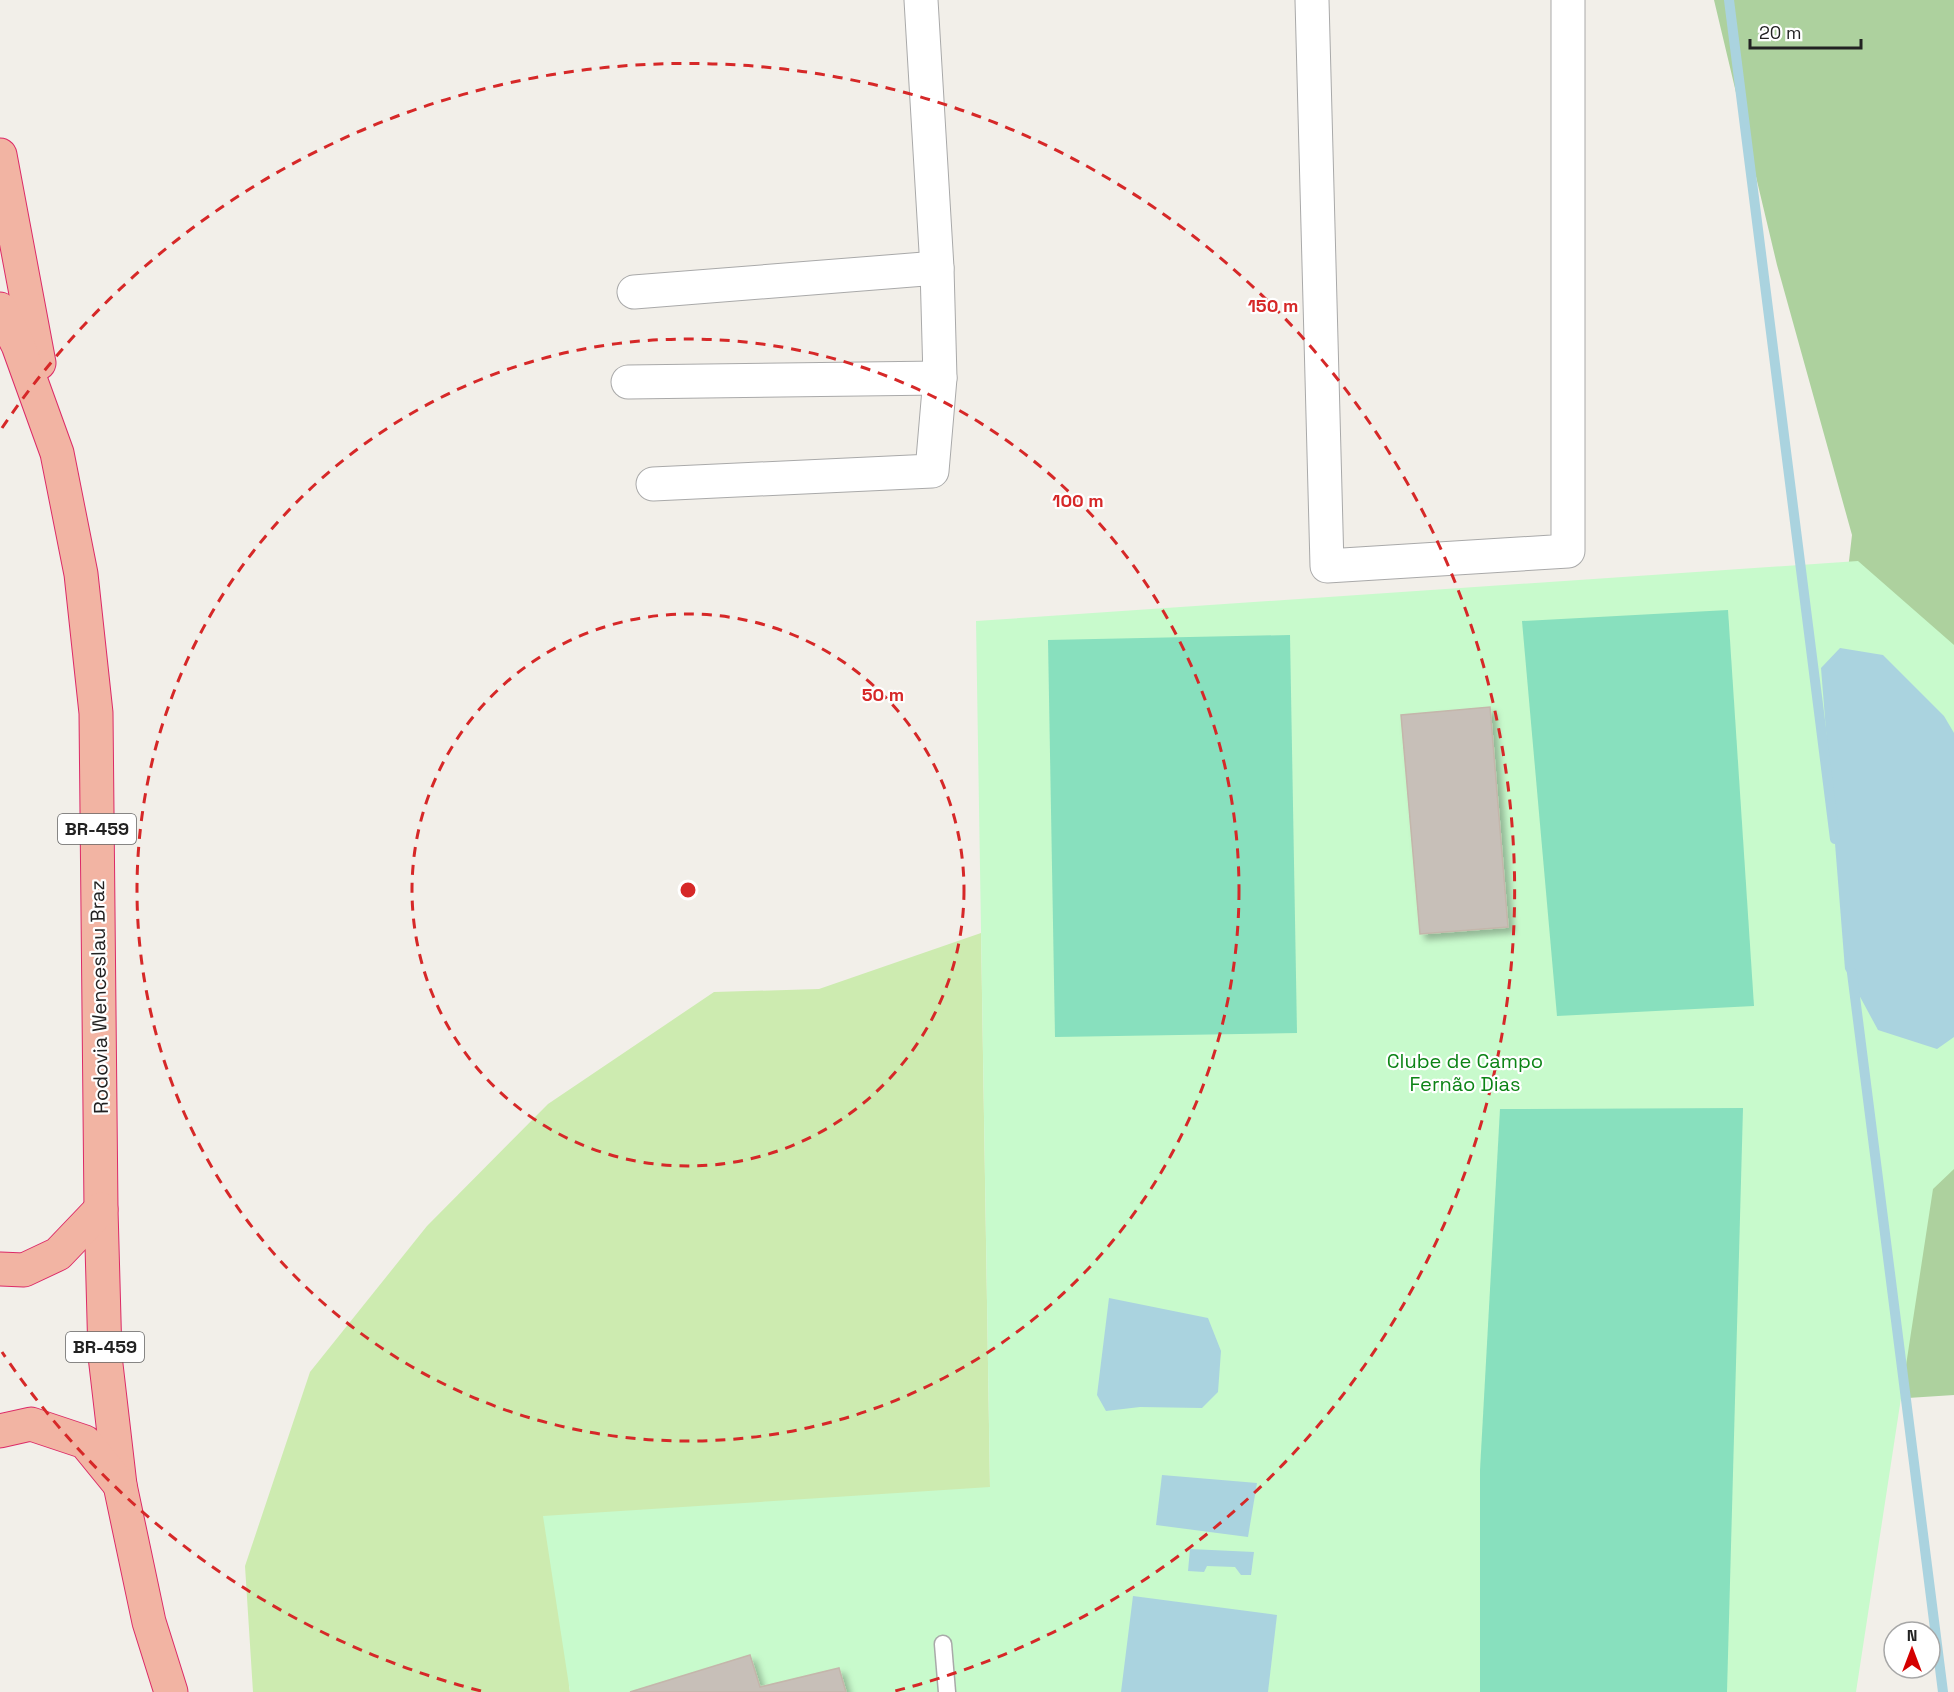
<svg xmlns="http://www.w3.org/2000/svg" width="1954" height="1692" viewBox="0 0 1954 1692" font-family="'Space Grotesk',sans-serif">
<style>
.grass{fill:#cdebb0}
.forest{fill:#add19e}
.park{fill:#c8facc}
.pitch{fill:#88e0be}
.water{fill:#aad3df}
.lines{fill:none;stroke-linecap:round;stroke-linejoin:round}
.stream{stroke:#aad3df;stroke-width:10}
.building{fill:#c7bfb8;stroke:#c4b6ab;stroke-width:1.5;filter:url(#shadow)}
.service-casing{stroke:#a9a9a9;stroke-width:19}
.minor-casing{stroke:#a9a9a9;stroke-width:35}
.trunk-casing{stroke:#dc2a67;stroke-width:35}
.service{stroke:#fff;stroke-width:16}
.minor{stroke:#fff;stroke-width:33}
.trunk{stroke:#f2b4a3;stroke-width:33}
.ring{fill:none;stroke:#d62828;stroke-width:3;stroke-dasharray:10 8}
.labels{text-anchor:middle;stroke-width:4.5;stroke-linejoin:round;paint-order:stroke}
.shield{fill:#fff;stroke:#646464;stroke-width:1.5}
.shield-label{font-size:18px;font-weight:bold;fill:#222}
.street-label{font-size:20px;fill:#222;stroke:#fff}
.park-label{font-size:20px;fill:#0c8416;stroke:#fff}
.centre{fill:#d62828;stroke:#fff;stroke-width:3}
.ring-label{font-size:18px;text-anchor:middle;font-weight:bold;fill:#d62828;stroke:#fff;stroke-width:4.5;stroke-linejoin:round;paint-order:stroke}
</style>
<defs>
<filter id="shadow"><feDropShadow dx="5.5" dy="5.5" stdDeviation="3" flood-color="#0004"/></filter>
</defs>
<rect width="100%" height="100%" fill="#f2efe9"/>
<path class="grass" d="M981,933L990,1487L569,1686L570,1692H253L245,1566L310,1372L427,1226L548,1104L714,992L819,989Z"/>
<g class="forest">
<path d="M1714,0H1954V733L1841,630L1852,535L1777,265Z"/>
<path d="M1954,1061V1395L1846,1402Z"/>
</g>
<path class="park" d="M1858,561L1954,645V1169L1933,1189L1856,1692H570L543,1516L990,1487L976,621Z"/>
<g class="pitch">
<path d="M1728,610L1754,1006L1557,1016L1522,621Z"/>
<path d="M1290,635L1297,1033L1055,1037L1048,640Z"/>
<path d="M1743,1108L1727,1692H1480V1470L1500,1109Z"/>
</g>
<g class="water">
<path d="M1840,648L1883,655L1944,716L1954,733V1037L1937,1049L1878,1030L1845,969L1821,668Z"/>
<path d="M1109,1298L1208,1318L1221,1351L1218,1392L1202,1408L1140,1407L1106,1411L1097,1395Z"/>
<path d="M1162,1475L1257,1483L1248,1537L1156,1525Z"/>
<path d="M1190,1549L1254,1552L1251,1575H1241L1235,1567L1207,1566L1204,1572L1188,1571Z"/>
<path d="M1133,1596L1277,1615L1268,1692H1121Z"/>
</g>
<g class="lines">
<g class="stream">
<path d="M1729,0L1835,839"/>
<path d="M1852,973L1943,1692"/>
</g>
</g>
<g class="building">
<path d="M1490,707L1508,927L1420,934L1401,715Z"/>
<path d="M750,1655L760,1687L839,1668L846,1692H630Z"/>
</g>
<g class="lines">
<g class="service-casing">
<path id="service" d="M943,1644L947,1692"/>
</g>
<g class="minor-casing">
<g id="minor">
<path d="M1312,0L1327,566L1568,551V0"/>
<path d="M634,292L937,268"/>
<path d="M628,382L940,378"/>
<path d="M653,484L932,471L940,378L937,268L921,0"/>
</g>
</g>
<g class="trunk-casing">
<g id="trunk">
<path d="M0,155L39,363"/>
<path d="M0,309L18,345L57,453L81,574L96,713L101,1209L105,1356L120,1485L149,1622L171,1692"/>
<path d="M0,1269L24,1270L58,1254L101,1209"/>
<path d="M0,1431L31,1424L85,1442L120,1485"/>
</g>
</g>
<use href="#service" class="service"/>
<use href="#minor" class="minor"/>
<use href="#trunk" class="trunk"/>
</g>
<g class="ring">
<circle cx="688" cy="890" r="276"/>
<circle cx="688" cy="890" r="551"/>
<path d="M481 1691A827 827 0 0 1 2 1352M2 428A827 827 0 1 1 895 1691"/>
</g>
<g class="labels">
<g class="shield">
<rect x="58" y="814" width="78" height="30" rx="4.5"/>
<rect x="66" y="1332" width="78" height="30" rx="4.5"/>
</g>
<g class="shield-label">
<text x="97" y="835">BR-459</text>
<text x="105" y="1353">BR-459</text>
</g>
<g class="street-label">
<text transform="translate(99 997) rotate(-91)" y="7">Rodovia Wenceslau Braz</text>
</g>
<g class="park-label">
<text x="1465" y="1068">Clube de Campo<tspan x="1465" dy="23">Fernão Dias</tspan></text>
</g>
</g>
<circle cx="688" cy="890" r="9" class="centre"/>
<g class="ring-label">
<text x="1273" y="312">150 m</text>
<text x="1078" y="507">100 m</text>
<text x="883" y="701">50 m</text>
</g>
<g transform="translate(1912 1650)"><circle r="28" fill="#ffffff" stroke="#a7a7a7" stroke-width="1.5"/>
<path d="M0-4.5L10 22L0 15L-10 22Z" fill="#d40000"/>
<text y="-9" font-size="16" font-weight="bold" text-anchor="middle" fill="#222222">N</text>
</g>
<path d="M1750 39v9h111v-9" fill="none" stroke="#222222" stroke-width="3"/>
<text x="1759" y="39" font-size="18" fill="#222222" stroke="#ffffff" stroke-width="4.5" paint-order="stroke">20 m</text>
</svg>
